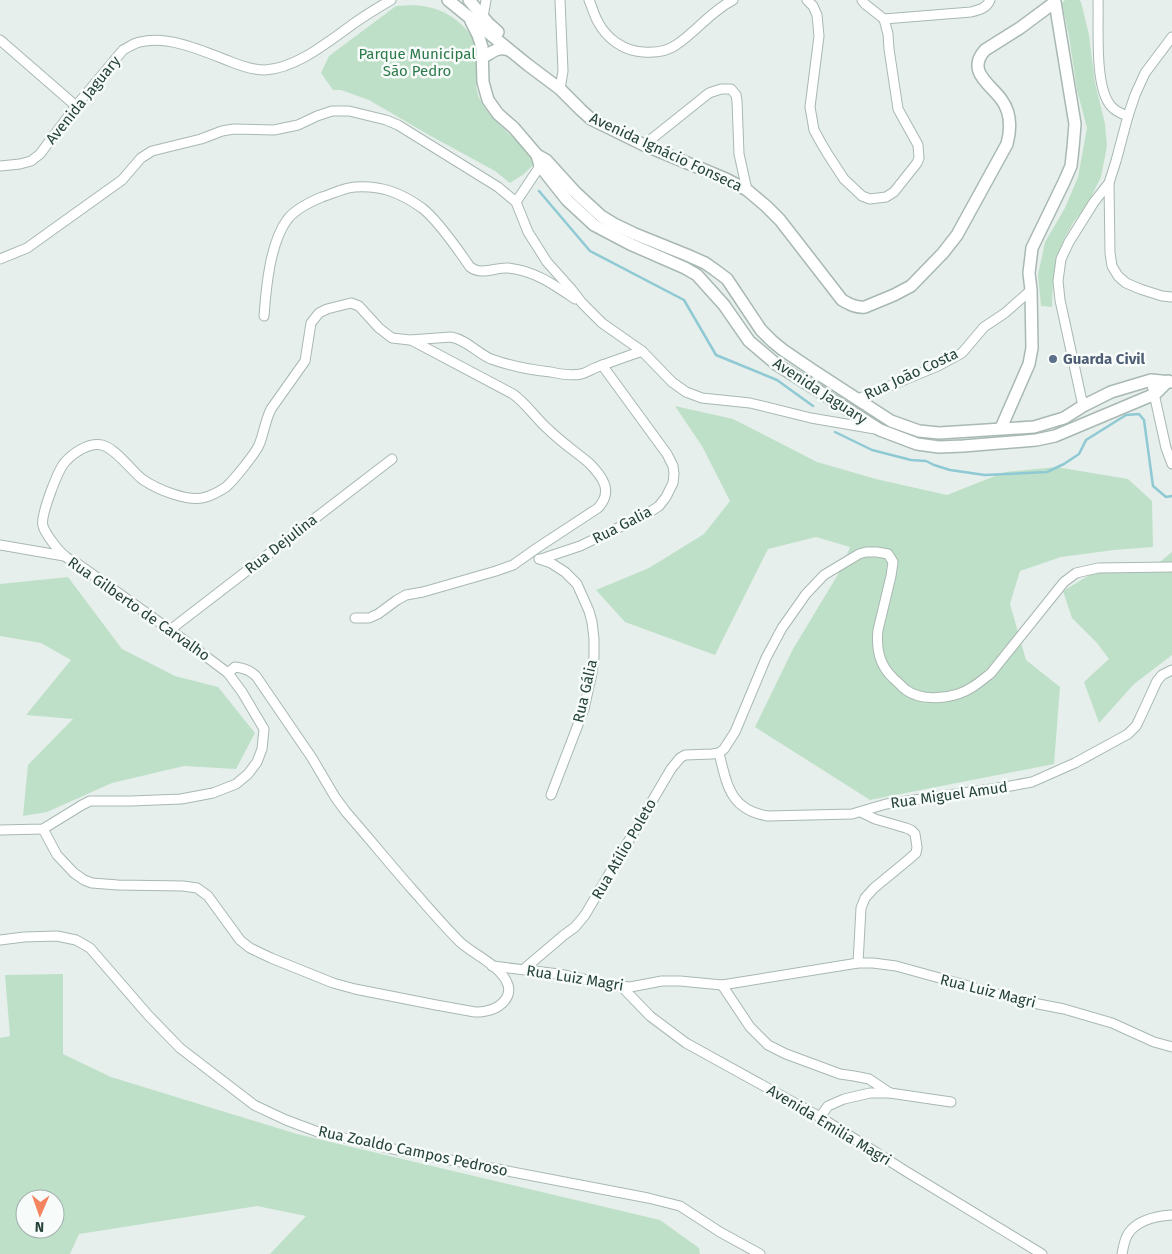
<svg xmlns="http://www.w3.org/2000/svg" width="1172" height="1254" viewBox="0 0 1172 1254" font-family="'Fira Sans',sans-serif">
<style>
.green{fill:#bfe0c8;fill-rule:evenodd}
.lines{fill:none;stroke-linecap:round;stroke-linejoin:round}
.stream{stroke:#8ec9d4;stroke-width:2.5}
.minor-casing{stroke:#a8b8b2;stroke-width:11}
.tertiary-casing{stroke:#a8b8b2;stroke-width:14}
.minor{stroke:#fff;stroke-width:9}
.tertiary{stroke:#fff;stroke-width:11}
.service-dot{fill:#5c6f8a;stroke:#f7fbf9;stroke-width:2}
.labels{text-anchor:middle;stroke-width:5;stroke-linejoin:round;paint-order:stroke}
.park-label{font-size:15px;fill:#2d7a4b;stroke:#f7fbf9}
.street-label{font-size:15px;fill:#24423a;stroke:#f7fbf9}
.service-label{font-size:15px;font-weight:bold;fill:#4e5e75;stroke:#f7fbf9;text-anchor:start}
</style>
<rect width="100%" height="100%" fill="#e6efeb"/>
<g class="green">
<path d="M1065,0H1079L1081,2L1089,35L1095,83L1105,124L1107,146L1101,177L1088,203L1073,223L1064,239L1053,279L1052,307L1041,306L1038,275L1045,242L1065,208L1078,177L1087,128L1077,90L1069,36L1062,3Z"/>
<path d="M414,5C425,6 437,8 447,14C461,22 477,37 478,55C478,69 473,86 480,100C491,121 520,143 538,160L524,174L510,183L495,171L429,135L369,100L341,90H333L321,73L329,56L396,6Z"/>
<path d="M675,406L733,419L817,462L876,479L947,495L1005,472L1056,467L1128,479L1152,501L1153,547L1114,550L1061,557L1020,571L1010,604L1026,660L1060,687L1054,764L870,800L755,727L793,649L840,571L850,547L816,537L768,549L715,655L625,622L596,590L649,568L704,534L730,501L702,446Z"/>
<path d="M1172,552V655L1134,684L1099,723L1084,682L1109,659L1097,643L1072,618L1063,591L1093,573L1151,569Z"/>
<path d="M68,577L122,649L175,676L218,687L255,733L236,769L184,766L112,783L47,812L23,816L28,765L73,719L26,715L71,660L41,643L0,636V584Z"/>
<path d="M63,974V1054L111,1077L297,1134L660,1220L699,1248L700,1254H270L306,1216L257,1206L79,1234L70,1254H0V1038L10,1036L5,975ZM25,1199H55V1229H25Z"/>
</g>
<g class="lines">
<g class="stream">
<path d="M539,191L590,251L684,300L716,355L777,380L813,406"/>
<path d="M835,432L872,450L911,460L926,461L934,465L950,470L985,475L1047,472L1064,464L1079,454L1086,440L1126,415L1139,414L1144,420L1153,486L1166,497L1172,496"/>
</g>
<g class="minor-casing">
<g id="minor">
<path d="M589,0C592,7 594,15 598,22C607,39 624,51 643,52C655,53 666,52 676,45C696,32 711,11 733,0"/>
<path d="M807,0L813,6L817,15L819,36L810,107L814,130L820,141L827,153L844,179L862,196L870,199L886,197L894,192L917,163L919,158L918,145L898,109L889,49L888,34L884,19L865,4L862,0"/>
<path d="M1098,0C1099,26 1094,87 1111,106C1115,111 1122,114 1128,116"/>
<path d="M483,17L486,0"/>
<path d="M884,19L971,12C979,10 987,8 990,0"/>
<path d="M0,40L76,106"/>
<path d="M560,89L563,71L560,0"/>
<path d="M644,145L709,93L721,89H731L736,95L737,101L739,154L747,190"/>
<path d="M0,166L20,164L31,161L40,154L76,106L123,50C129,47 134,43 140,42C168,35 203,51 229,61C241,66 252,70 265,70C298,68 330,40 356,22C367,14 379,7 391,0"/>
<path d="M1109,183L1110,253L1112,266L1118,276L1126,283L1140,289L1162,296L1172,297"/>
<path d="M516,202L540,166L544,162"/>
<path d="M0,259L27,248L122,180L141,158L152,151L201,139L222,131L234,129L274,130L298,125L317,116L332,111H349L386,120L398,125L498,187L516,202L528,232L547,262L572,290L582,303L602,323L642,351L672,382L686,392L702,398L750,403L811,418L875,429"/>
<path d="M264,316C266,288 270,243 287,220C294,210 310,202 322,197C332,194 343,188 355,187C381,185 401,193 422,208C438,220 459,251 470,267C482,276 495,267 508,268C535,271 553,284 575,299"/>
<path d="M1151,380L1166,448L1172,464"/>
<path d="M858,399L938,366L962,353L984,327L1005,313L1031,290"/>
<path d="M1083,406L1060,300L1058,281L1061,259L1069,242L1094,202L1109,183L1116,161L1128,116L1135,95L1145,73L1172,37"/>
<path d="M0,545L64,556"/>
<path d="M539,559L551,563L565,572L577,584L589,611L592,622L594,639V657L592,673L584,709L551,795"/>
<path d="M541,559L580,546L647,514L659,506L666,497L673,483L674,474L673,466L667,454L602,365"/>
<path d="M355,618H369L378,614L397,600L406,595L423,592L496,571L513,565L537,548L598,508C614,491 602,476 589,463C576,452 561,442 549,430C536,419 527,404 513,394L411,340"/>
<path d="M170,630L392,459"/>
<path d="M719,753C727,785 730,810 768,816L852,814L886,804L1005,787L1032,782L1075,763L1128,734L1136,726L1140,718L1157,681L1162,675L1172,670"/>
<path d="M43,829L57,855L74,873L84,880L92,883L118,885L183,886L197,888L208,896L240,940L250,948L271,958L333,983L355,989L436,1005L475,1012C478,1012 483,1012 486,1011C498,1009 512,999 508,985C502,966 474,955 460,942C443,925 427,906 411,888C389,863 368,837 346,812L335,797L312,758L256,676C250,670 244,668 235,667L228,673"/>
<path d="M0,830L43,829L82,805L90,801H131L181,799L213,793L236,784L248,774L257,762L262,749L264,729L242,692L228,673L184,640L78,564C74,562 68,559 65,556C58,551 45,533 43,526C40,516 58,470 65,462C73,453 89,442 102,445C115,448 131,470 142,479C156,489 189,503 206,497C213,495 220,491 226,487C233,481 255,454 259,445C264,433 265,421 271,409L305,361L311,323L319,313L327,309L351,303L359,306L379,328L392,338L410,340L451,337C467,340 477,353 491,359C511,366 530,370 551,372C560,374 571,376 581,374C586,373 590,370 595,368C610,362 626,357 642,351"/>
<path d="M0,940L24,937L57,936L76,940L90,948L148,1015L180,1048L254,1105L286,1120L318,1132L388,1148L648,1198L680,1206L720,1232L760,1254"/>
<path d="M858,963L861,908L865,898L874,888L908,860L916,853L917,847L915,834L911,830L906,828L875,819L861,812"/>
<path d="M492,966L559,974L611,985L630,987L662,981H680L722,985L858,963H873L896,966L1023,1001L1064,1009L1112,1023L1154,1042L1172,1047"/>
<path d="M524,969L564,935L575,927L585,915L671,769L680,758L685,755L712,754L719,753L724,749L735,732L766,658L782,628L806,594L824,575L859,554L866,552H877L888,554L893,562L891,576L878,630C876,649 879,665 894,679C898,682 902,687 906,690C920,700 942,699 958,694C971,690 981,681 991,673L1064,582L1076,573L1098,568L1172,567"/>
<path d="M722,985L750,1027L768,1045L786,1054L840,1074L854,1076L869,1079L890,1093"/>
<path d="M622,987L650,1016L686,1043L820,1117L907,1172L1042,1254"/>
<path d="M820,1117L828,1106L844,1099L870,1093H890L951,1102"/>
<path d="M1122,1254C1123,1248 1125,1239 1128,1234C1137,1220 1157,1216 1172,1215"/>
</g>
</g>
<g class="tertiary-casing">
<g id="tertiary">
<path d="M448,0L528,65L560,89L581,110L591,119L644,145L726,179L747,190L766,206L780,220L842,300C849,304 856,308 865,307L894,295L911,286L943,253L957,235L1007,144C1011,129 1011,112 1001,99C990,84 966,71 985,50L1020,28L1055,2L1075,124L1073,148L1071,166L1064,182L1032,248L1029,273L1031,290L1032,348L1029,364L1001,428"/>
<path d="M469,0L488,23L498,32"/>
<path d="M471,21L478,35L482,47L483,82L488,100L498,114L514,128L537,155L546,160L575,192L601,216L614,224L635,234L687,255L705,263L715,270L727,279L761,330L772,341L783,350L814,371L891,421L919,431L939,433L1034,427L1064,418L1083,406L1111,392L1151,380L1172,382"/>
<path d="M487,55C495,50 499,47 509,50"/>
<path d="M537,155L540,166L567,200L594,225L630,244L685,268L697,275L724,305L749,341L776,364L880,430L917,444L939,447L963,446L1036,440L1055,436L1155,394L1168,381"/>
</g>
</g>
<use href="#minor" class="minor"/>
<use href="#tertiary" class="tertiary"/>
</g>
<circle class="service-dot" cx="1053" cy="359" r="5"/>
<g class="labels">
<g class="park-label">
<text x="417" y="59">Parque Municipal<tspan x="417" dy="17">São Pedro</tspan></text>
</g>
<g class="street-label">
<text transform="translate(83 100) rotate(-51)" y="5">Avenida Jaguary</text>
<text transform="translate(666 152) rotate(25)" y="5">Avenida Ignácio Fonseca</text>
<text transform="translate(911 374) rotate(-25)" y="5">Rua João Costa</text>
<text transform="translate(820 391) rotate(33)" y="5">Avenida Jaguary</text>
<text transform="translate(622 525) rotate(-27)" y="5">Rua Galia</text>
<text transform="translate(281 544) rotate(-38)" y="5">Rua Dejulina</text>
<text transform="translate(139 609) rotate(35)" y="5">Rua Gilberto de Carvalho</text>
<text transform="translate(585 691) rotate(-77)" y="5">Rua Gália</text>
<text transform="translate(949 795) rotate(-8)" y="5">Rua Miguel Amud</text>
<text transform="translate(624 849) rotate(-60)" y="5">Rua Atílio Poleto</text>
<text transform="translate(575 978) rotate(9)" y="5">Rua Luiz Magri</text>
<text transform="translate(988 991) rotate(14)" y="5">Rua Luiz Magri</text>
<text transform="translate(829 1125) rotate(31)" y="5">Avenida Emilia Magri</text>
<text transform="translate(413 1151) rotate(12)" y="5">Rua Zoaldo Campos Pedroso</text>
</g>
<g class="service-label">
<text x="1063" y="364">Guarda Civil</text>
</g>
</g>
<g transform="translate(40 1214) rotate(182)"><circle r="24" fill="#f7fbf9" stroke="#a3b1ad"/>
<path d="M0-4L9 19L0 12L-9 19Z" fill="#f4845f"/>
<text y="-8" font-size="14" font-weight="bold" text-anchor="middle" fill="#24423a">N</text>
</g>
</svg>
